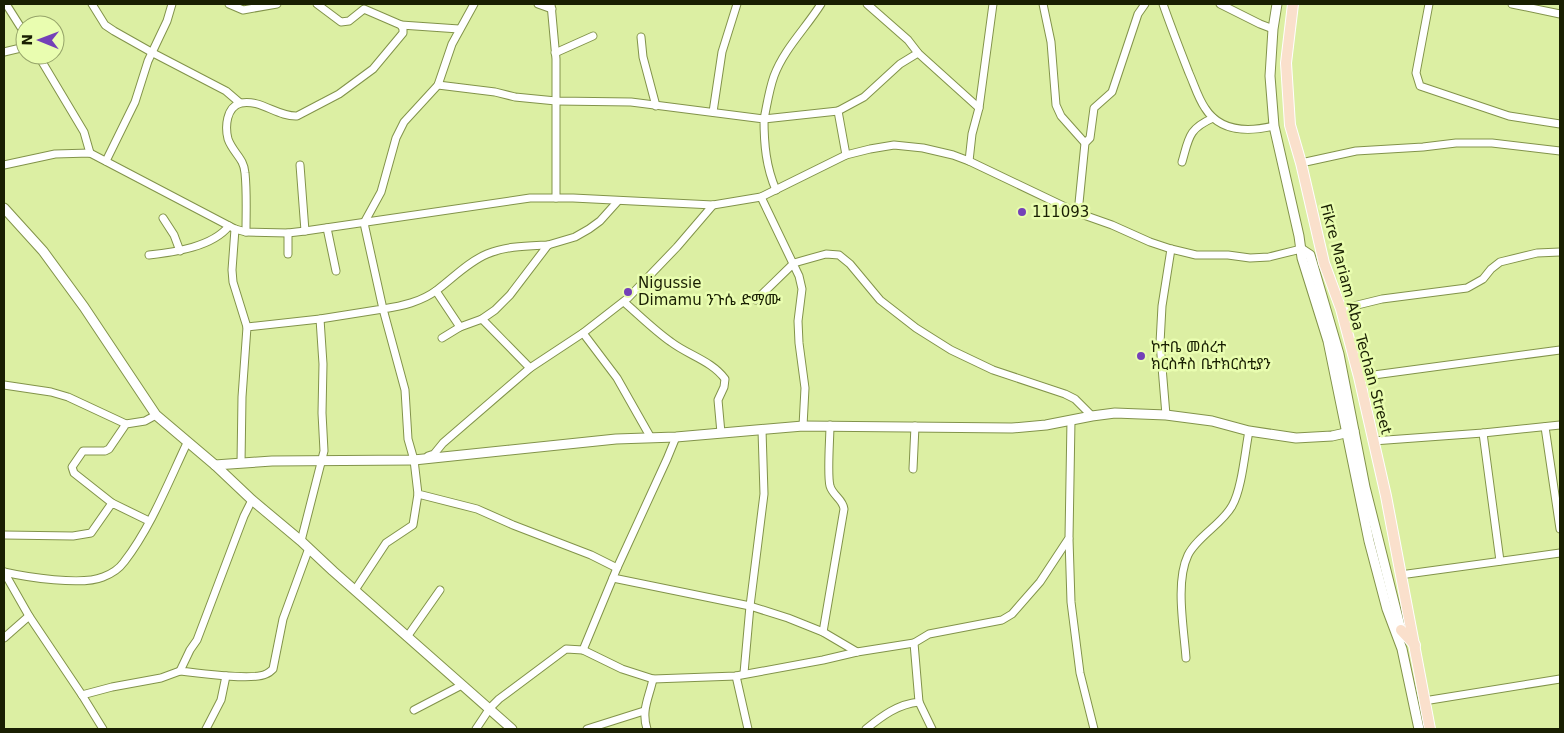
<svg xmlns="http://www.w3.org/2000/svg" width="1564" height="733" viewBox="0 0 1564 733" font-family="'DejaVu Sans','Noto Sans Ethiopic',sans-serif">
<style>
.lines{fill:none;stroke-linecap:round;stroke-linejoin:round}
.minor-casing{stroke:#82934a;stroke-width:9}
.tertiary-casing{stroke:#82934a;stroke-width:11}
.primary-casing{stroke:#fff;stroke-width:12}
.minor{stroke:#fff;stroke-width:7}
.tertiary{stroke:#fff;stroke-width:9}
.primary{stroke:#fae0cc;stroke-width:10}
.poi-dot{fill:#7441b8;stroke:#e9fdb0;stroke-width:2}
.labels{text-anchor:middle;stroke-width:5;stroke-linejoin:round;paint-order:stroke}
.poi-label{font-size:15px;fill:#191f02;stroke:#e9fdb0;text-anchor:start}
.street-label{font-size:15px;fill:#191f02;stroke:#e9fdb0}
</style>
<rect width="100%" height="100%" fill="#dcefa3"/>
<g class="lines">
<g class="minor-casing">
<g id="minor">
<path d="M6,4L25,34"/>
<path d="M92,4L105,25L114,31L153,53L226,91L240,103"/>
<path d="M229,4L243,10L277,4"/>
<path d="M538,4L552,9"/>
<path d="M551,4L556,59V101L631,102L764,119C764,144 766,167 776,190"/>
<path d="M821,4C806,28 784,49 774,76C769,90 767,105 764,119L838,111"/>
<path d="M1043,4L1051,42L1056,105L1061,116L1085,143"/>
<path d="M1163,4C1171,27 1180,50 1189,73C1194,84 1198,98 1205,108C1220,132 1249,132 1274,126"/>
<path d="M1220,4L1260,24L1273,29"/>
<path d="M1429,4L1416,73L1420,86L1509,116L1560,124"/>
<path d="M1512,4L1560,14"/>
<path d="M401,25L459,29"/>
<path d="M641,37L643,57L656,106"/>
<path d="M4,52L25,47"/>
<path d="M555,53L593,36"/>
<path d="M918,53L979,108L972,134L969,161"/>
<path d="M38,55L84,132L90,153"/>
<path d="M438,85L495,92L515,97L556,101V198"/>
<path d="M979,108L993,4"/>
<path d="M713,112L722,52L737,4"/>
<path d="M846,155L838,111L864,97L900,64L918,53L908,40L867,4"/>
<path d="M106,161L135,102L148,61L167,21L172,4"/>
<path d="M1182,162C1189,138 1188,129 1213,118"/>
<path d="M1301,163L1356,151L1423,147L1456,143H1492L1560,151"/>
<path d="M4,165L55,154L90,153L235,229L246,232L288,233L305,231L530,198H573L713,205L761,197L846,155L870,149L894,145L923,148L953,155L969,161L1078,213L1112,225L1150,242L1171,249L1196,255H1228L1250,258L1269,257L1301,249"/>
<path d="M300,165L305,231"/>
<path d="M761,197L799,276L802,289L798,321L799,343L805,388L803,426"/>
<path d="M1078,213L1085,143L1090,138L1094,108L1112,92L1138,14L1145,4"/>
<path d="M163,218L174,235L180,251"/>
<path d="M327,228L336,271"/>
<path d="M235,229L232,270L233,282L247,327"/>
<path d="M246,232C246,212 247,192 245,173C244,158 233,153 228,139C225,127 226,107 241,103C260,99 278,117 297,116L339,94L373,69L403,33V29L401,25L364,9L349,21L341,22L317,4"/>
<path d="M288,233V254"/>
<path d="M149,255C175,252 212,247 229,226"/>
<path d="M436,291L460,327L442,338"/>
<path d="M756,300L794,263L826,254L839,255L850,264L880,300L916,328L951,350L993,370L1065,394L1075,399L1092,416"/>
<path d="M624,302C639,315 654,330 671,342C688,355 712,361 725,379L724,387L718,400L721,433"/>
<path d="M1341,309L1382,299L1467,288L1483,279L1491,269L1500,262L1537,253L1560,252"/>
<path d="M482,319L495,310L510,295L548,245L575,237L589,229L600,221L618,201"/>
<path d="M460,327L482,319L530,368"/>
<path d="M583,333L617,378L651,438"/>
<path d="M1359,377L1560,350"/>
<path d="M4,385L51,392L68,397L126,424"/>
<path d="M1166,415L1160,343L1162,306L1171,249"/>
<path d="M1545,427L1560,529"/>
<path d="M1483,433L1500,561"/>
<path d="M1373,441L1483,433L1560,425"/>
<path d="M428,456L434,454L443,443L530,368L583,333L628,298L677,247L713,205"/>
<path d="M417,459L414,460L418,494L477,509L513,525L591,555L617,568"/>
<path d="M414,460L408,439L405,390L383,309C402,306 421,302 437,290C453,278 468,262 487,254C506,246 527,246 548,245"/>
<path d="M241,463L242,397L247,327L320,319L383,309L364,223L381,192L396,138L404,122L438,85L452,44L474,4"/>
<path d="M913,469L915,426"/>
<path d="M252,500L244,516L197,640L190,650L180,671C197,673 253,681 266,674C269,673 271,671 273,669L283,619L309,548"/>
<path d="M112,503L74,473L72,467L83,451H105L109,449L126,424L145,421L156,415"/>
<path d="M4,535L73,536L91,533L112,503L149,521"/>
<path d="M1069,539L1071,602L1080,673L1094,729"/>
<path d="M301,541L324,451L322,413L323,364L320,319"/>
<path d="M4,572C26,577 82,586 103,577C111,574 119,569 124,562C151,527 168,483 187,443"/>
<path d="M4,572L29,616L82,695L103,729"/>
<path d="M1400,575L1560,553"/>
<path d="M613,578L750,606L788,618L823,632L857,652"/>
<path d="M355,590L386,543L413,525L418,494"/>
<path d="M823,632L844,509C843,499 833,496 830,486C827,474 830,439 830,425"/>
<path d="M407,637L440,590"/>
<path d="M4,638L29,616"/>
<path d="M583,650L617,568L667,459L676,437"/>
<path d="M1186,658C1184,629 1175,582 1188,555C1197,537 1222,524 1232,506C1242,489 1245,451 1249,431"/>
<path d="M744,673L750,606L764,494L762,430"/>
<path d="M736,676L748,729"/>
<path d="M82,695L112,687L161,678L180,671"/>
<path d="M1424,701L1560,679"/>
<path d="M919,702L932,729"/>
<path d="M414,710L462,685"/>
<path d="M206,729L221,700L226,676"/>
<path d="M476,729L490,708L499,699L566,649L583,650L622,669L653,679L736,676L823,660L857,652L914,643"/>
<path d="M587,729L644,711"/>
<path d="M647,729C641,710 649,698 653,679"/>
<path d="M866,729C882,716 898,704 919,702L914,643L929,634L1002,620L1012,614L1040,582L1069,538L1071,420"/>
</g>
</g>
<g class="tertiary-casing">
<g id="tertiary">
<path d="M1277,4L1273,29L1270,76L1274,126L1299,236L1302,258L1328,341L1369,541L1387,609L1402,649L1419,729"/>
<path d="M4,208L43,251L84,307L156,415L215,465L272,461L414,460L616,439L676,437L803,426L1012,428L1046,425L1092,416L1115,413L1166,415L1212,421L1249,431L1296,438L1332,436L1354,431"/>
<path d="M1301,249L1310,255L1339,354L1365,487L1401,630L1398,634"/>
<path d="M215,465L252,500L301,541L333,571L512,729"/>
</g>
</g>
<g class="primary-casing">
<g id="primary">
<path d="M1293,4L1286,63L1290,125L1301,163L1324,263L1341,309L1359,377L1386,496L1430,729"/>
<path d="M1401,630L1415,645"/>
</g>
</g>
<use href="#minor" class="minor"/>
<use href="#tertiary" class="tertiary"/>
<use href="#primary" class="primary"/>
</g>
<g class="poi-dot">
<circle cx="1022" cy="212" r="5"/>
<circle cx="628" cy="292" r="5"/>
<circle cx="1141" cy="356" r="5"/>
</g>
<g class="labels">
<g class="poi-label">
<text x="1032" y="217">111093</text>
<text x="638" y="288">Nigussie<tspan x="638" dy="17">Dimamu ንጉሴ ድማሙ</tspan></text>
<text x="1151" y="352">ኮተቤ መሰረተ<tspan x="1151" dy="17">ክርስቶስ ቤተክርስቲያን</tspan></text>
</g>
<g class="street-label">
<text transform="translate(1356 319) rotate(75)" y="5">Fikre Mariam Aba Techan Street</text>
</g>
</g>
<rect width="1564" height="733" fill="none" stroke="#191f02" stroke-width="10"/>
<g transform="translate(40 40) rotate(271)"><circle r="24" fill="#e9fdb0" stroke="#96a46a"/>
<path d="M0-4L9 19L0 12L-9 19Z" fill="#7441b8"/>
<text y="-8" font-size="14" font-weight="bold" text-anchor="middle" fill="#191f02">N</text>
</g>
</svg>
